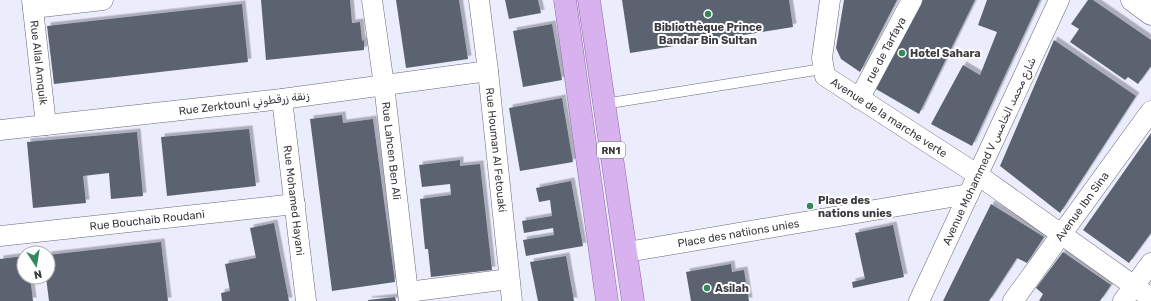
<svg xmlns="http://www.w3.org/2000/svg" width="1151" height="301" viewBox="0 0 1151 301" font-family="Rubik,Cairo,sans-serif">
<style>
.building{fill:#5c6470;filter:url(#shadow)}
.lines{fill:none;stroke-linecap:round;stroke-linejoin:round}
.service-casing{stroke:#696977;stroke-width:11}
.minor-casing{stroke:#696977;stroke-width:21}
.tertiary-casing{stroke:#696977;stroke-width:23}
.primary-casing{stroke:#9066ab;stroke-width:23}
.service{stroke:#fff;stroke-width:10}
.minor{stroke:#fff;stroke-width:20}
.tertiary{stroke:#fff;stroke-width:22}
.primary{stroke:#d8b2ef;stroke-width:22}
.poi-dot{fill:#33895c;stroke:#fff;stroke-width:1.5}
.labels{text-anchor:middle;stroke-width:4;stroke-linejoin:round;paint-order:stroke}
.shield{fill:#fff;stroke:#757579;stroke-width:1}
.shield-label{font-size:10px;font-weight:bold;fill:#3a3a40}
.poi-label{font-size:11px;font-weight:bold;fill:#3a3a40;stroke:#fff;text-anchor:start}
.street-label{font-size:11px;fill:#3a3a40;stroke:#fff}
</style>
<defs>
<filter id="shadow"><feDropShadow dx="3.5" dy="-3.5" stdDeviation="0" flood-color="#0004"/></filter>
</defs>
<rect width="100%" height="100%" fill="#ebecfc"/>
<g class="building">
<path d="M261,0H350L352,23L360,22L362,41L364,40V50L266,60Z"/>
<path d="M396,0H459L468,59L406,68Z"/>
<path d="M505,0H538L541,13L509,19Z"/>
<path d="M622,0H789L793,27L630,53Z"/>
<path d="M844,0H897L860,72L841,59L836,48Z"/>
<path d="M923,0H975L919,114L876,89Z"/>
<path d="M987,0H1040L972,146L931,124L963,65L980,75L997,32L978,25Z"/>
<path d="M1088,0H1093L1151,40V66L1138,84L1128,77L1125,80L1070,42L1079,29L1071,24Z"/>
<path d="M242,4L248,62L54,84L47,26Z"/>
<path d="M552,24L562,80L523,87L513,31Z"/>
<path d="M1054,40L1136,96L1060,213L1000,166Z"/>
<path d="M562,98L573,162L520,171L509,108Z"/>
<path d="M342,115L343,123L373,119L395,282L332,291L310,119Z"/>
<path d="M249,129L256,186L167,196L161,137Z"/>
<path d="M137,132L143,196L111,199L109,173L83,176L86,203L33,208L27,142Z"/>
<path d="M1151,133V233L1129,263L1083,230Z"/>
<path d="M460,160V166L480,164L492,270L431,277L428,249H425L420,199L451,195L450,184L422,187L419,165Z"/>
<path d="M571,181L583,246L526,256L523,240L554,235L553,228L524,233L522,221L552,216L550,200L539,202L536,188Z"/>
<path d="M991,204L1044,237L1027,263L1017,258L989,301H943Z"/>
<path d="M274,223L289,301H222L221,293L230,291L225,264L256,258L250,228Z"/>
<path d="M893,225L904,277L853,288L852,282L865,279L855,233Z"/>
<path d="M161,242L168,301H49L46,277H48V255Z"/>
<path d="M1063,252L1111,285L1100,301H1039L1043,294L1036,288Z"/>
<path d="M24,256V277H30L33,301H0V259Z"/>
<path d="M566,256L574,301H538L530,262Z"/>
<path d="M731,264L732,272L744,270L749,301H691L686,272Z"/>
<path d="M395,297L396,301H368V300Z"/>
</g>
<g class="lines">
<g class="service-casing">
<path id="service" d="M604,104L822,69"/>
</g>
<g class="minor-casing">
<g id="minor">
<path id="s1" d="M32,0L46,125"/>
<path id="s2" d="M372,0L384,85L409,301"/>
<path id="s3" d="M479,0L488,71L512,301"/>
<path id="s4" d="M830,0L822,58L825,76L978,175L1151,298"/>
<path d="M33,8L103,0"/>
<path id="s5" d="M282,99L306,301"/>
<path id="s6" d="M859,99L912,0"/>
<path d="M0,130L282,99L488,71"/>
<path id="s7" d="M0,236L295,204"/>
<path id="s8" d="M627,252L969,194"/>
<path d="M408,292L509,279"/>
<path d="M919,301L1059,0"/>
<path id="s9" d="M1013,301L1151,111"/>
<path d="M1123,301L1151,263"/>
</g>
</g>
<g class="tertiary-casing">
<path id="tertiary" d="M1132,0L1151,14"/>
</g>
<g class="primary-casing">
<g id="primary">
<path d="M565,0L607,301"/>
<path d="M589,0L633,301"/>
</g>
</g>
<use href="#service" class="service"/>
<use href="#minor" class="minor"/>
<use href="#tertiary" class="tertiary"/>
<use href="#primary" class="primary"/>
</g>
<g class="poi-dot">
<circle cx="708" cy="14" r="4"/>
<circle cx="902" cy="53" r="4"/>
<circle cx="810" cy="206" r="4"/>
<circle cx="707" cy="288" r="4"/>
</g>
<g class="labels">
<rect class="shield" x="597" y="142" width="28" height="16" rx="3"/>
<g class="shield-label">
<text x="611" y="154">RN1</text>
</g>
<g class="poi-label">
<text x="708" y="31" text-anchor="middle">Bibliothèque Prince<tspan x="708" dy="13">Bandar Bin Sultan</tspan></text>
<text x="910" y="57">Hotel Sahara</text>
<text x="818" y="204">Place des<tspan x="818" dy="13">nations unies</tspan></text>
<text x="715" y="292">Asilah</text>
</g>
<g class="street-label">
<text dy="4" stroke="none"><textPath href="#s6" startOffset="56">rue de Tarfaya</textPath></text>
<text dy="4" stroke="none"><textPath href="#s1" startOffset="63">Rue Allal Amquik</textPath></text>
<text transform="translate(244 103) rotate(-7)" y="4">Rue Zerktouni زنقة زرقطوني</text>
<text dy="4" stroke="none"><textPath href="#s4" startOffset="153">Avenue de la marche verte</textPath></text>
<text dy="4" stroke="none"><textPath href="#s2" startOffset="152">Rue Lahcen Ben Ali</textPath></text>
<text dy="4" stroke="none"><textPath href="#s3" startOffset="151">Rue Houman Al Fetouaki</textPath></text>
<text transform="translate(989 151) rotate(-65)" y="4">Avenue Mohammed V شارع محمد الخامس</text>
<text dy="4" stroke="none"><textPath href="#s5" startOffset="102">Rue Mohamed Hayani</textPath></text>
<text dy="4" stroke="none"><textPath href="#s9" startOffset="117">Avenue Ibn Sina</textPath></text>
<text dy="4" stroke="none"><textPath href="#s7" startOffset="148">Rue Bouchaib Roudani</textPath></text>
<text dy="4" stroke="none"><textPath href="#s8" startOffset="113">Place des natiions unies</textPath></text>
</g>
</g>
<g transform="translate(36 265) rotate(168)"><circle r="19" fill="#ffffff" stroke="#b0b0b3"/>
<path d="M0-3L7 15L0 10L-7 15Z" fill="#33895c"/>
<text y="-6" font-size="11" font-weight="bold" text-anchor="middle" fill="#3a3a40">N</text>
</g>
</svg>
